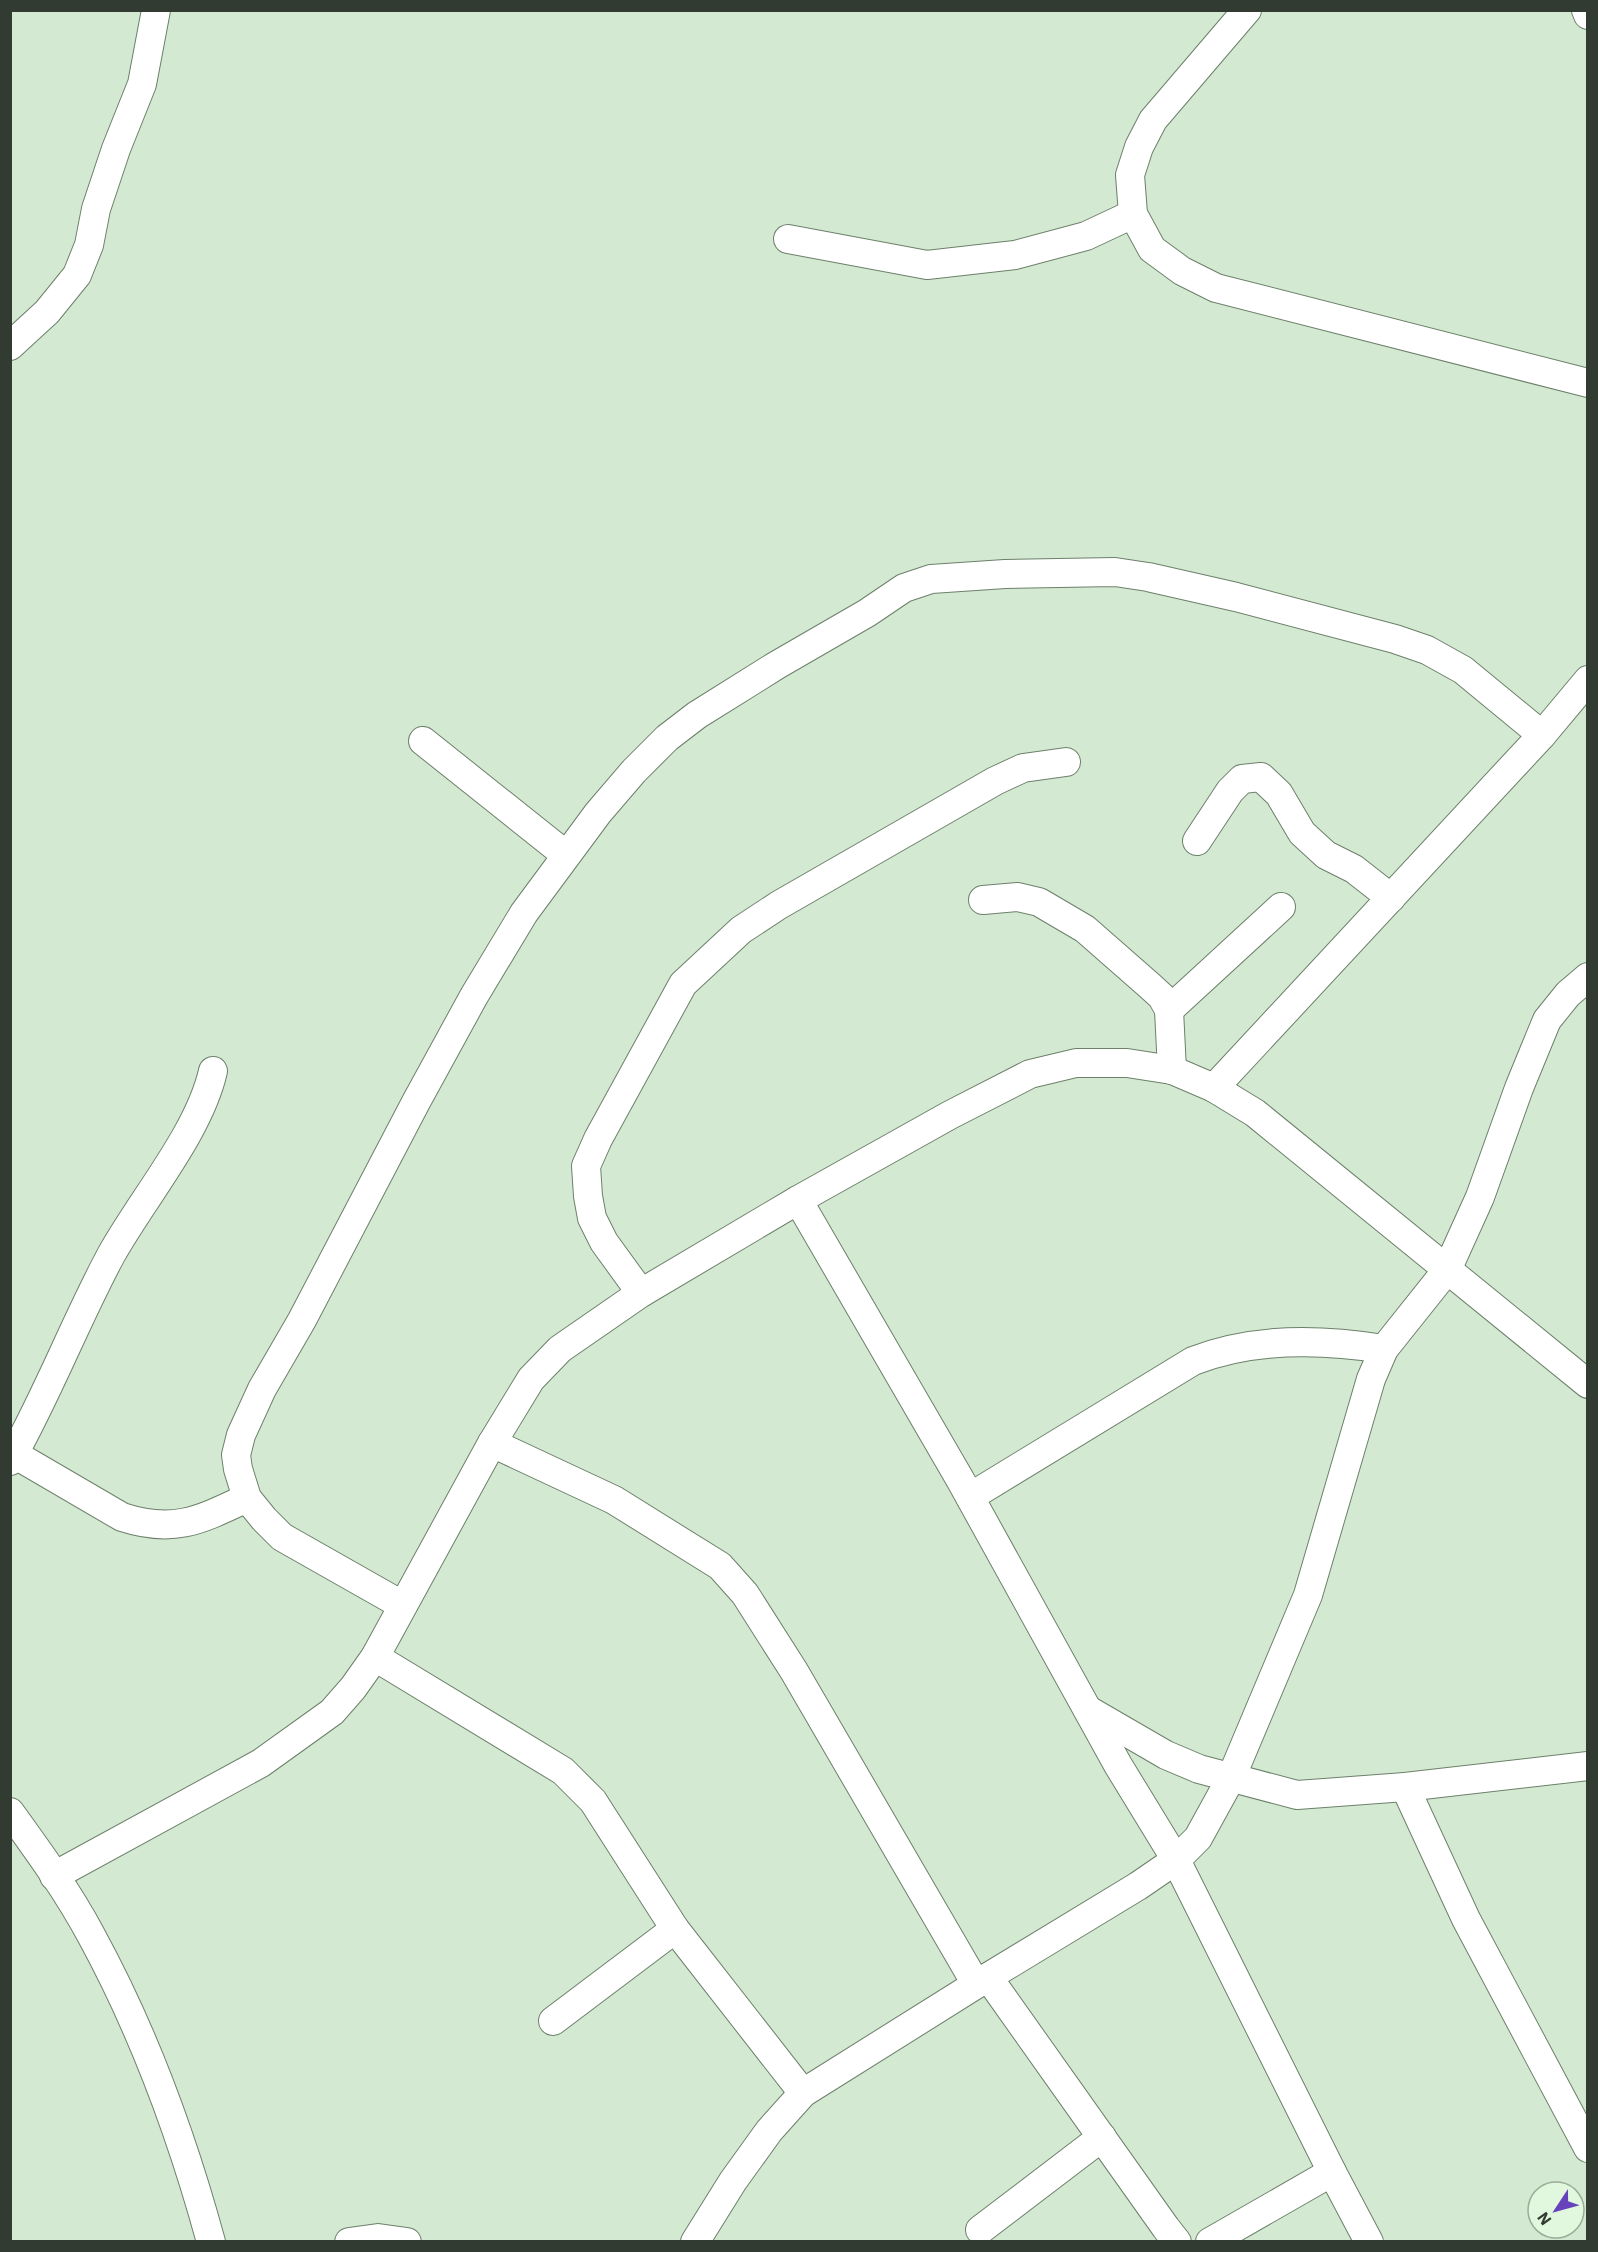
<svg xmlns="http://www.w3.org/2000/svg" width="1598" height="2252" viewBox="0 0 1598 2252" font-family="'IBM Plex Sans',sans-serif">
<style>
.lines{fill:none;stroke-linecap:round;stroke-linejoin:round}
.minor-casing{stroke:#6c806a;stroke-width:30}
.minor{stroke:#fff;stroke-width:28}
</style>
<rect width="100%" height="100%" fill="#d4e9d1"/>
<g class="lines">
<g class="minor-casing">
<g id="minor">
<path d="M1247,10L1153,120L1139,147L1130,175L1133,214L1152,249L1182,271L1216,288L1588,383"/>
<path d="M1586,10L1588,15"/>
<path d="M788,239L927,265L1015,255L1086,236L1133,214"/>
<path d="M10,346L47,312L77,275L89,245L96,209L116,149L142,84L156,10"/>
<path d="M423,741L566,855"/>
<path d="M1197,841L1230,791L1242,779L1261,777L1279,794L1302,833L1326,855L1354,869L1391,898"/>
<path d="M983,900L1018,897L1039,902L1085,929L1150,986L1162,997L1169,1010L1172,1070"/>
<path d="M1169,1010L1281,907"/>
<path d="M1214,1088L1542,735L1588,680"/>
<path d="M798,1200L961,1481L1118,1765L1176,1860L1332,2172L1369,2242"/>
<path d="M641,1293L604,1242L592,1218L588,1196L586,1166L598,1139L683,984L741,930L779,905L995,781L1023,768L1066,762"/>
<path d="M492,1443L614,1500L720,1566L745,1594L794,1671L976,1984"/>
<path d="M14,1454L122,1517C174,1534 200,1520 247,1498"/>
<path d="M10,1461C48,1394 75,1322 111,1255C142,1199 199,1133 213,1071"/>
<path d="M970,1497L1193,1361C1254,1337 1321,1339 1384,1349"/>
<path d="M402,1605L282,1537L264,1519L247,1498L238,1469L236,1455L241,1435L262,1389L302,1320L416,1102L474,996L524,913L598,813L634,771L667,738L697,715L777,665L867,613L904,588L931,579L1005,574L1115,572L1148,577L1236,597L1395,639L1427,650L1463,670L1542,735"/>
<path d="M375,1657L563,1771L593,1801L675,1929L803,2093"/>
<path d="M1090,1711L1166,1755L1199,1769L1297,1795L1405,1787L1588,1766"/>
<path d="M1405,1787L1466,1919L1588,2148"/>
<path d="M10,1812C39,1852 68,1892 91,1935C144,2032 182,2136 211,2242"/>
<path d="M54,1876L261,1763L332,1712L353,1688L375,1657L492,1443L531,1379L560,1349L641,1293L798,1200L950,1115L1030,1074L1076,1063H1127L1172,1070L1214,1088L1255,1113L1588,1384"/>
<path d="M988,1977L1166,2228L1177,2242"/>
<path d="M553,2021L675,1929"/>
<path d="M980,2230L1102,2137"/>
<path d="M349,2242L378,2238L407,2242"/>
<path d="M695,2242L733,2181L769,2131L803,2093L988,1977L1138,1886L1176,1860L1198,1838L1231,1778L1308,1595L1371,1379L1384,1349L1447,1270L1480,1197L1519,1088L1547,1020L1568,994L1588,977"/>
<path d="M1210,2242L1332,2172"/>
</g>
</g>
<use href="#minor" class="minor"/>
</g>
<rect width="1598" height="2252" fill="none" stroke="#323b31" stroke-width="24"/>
<g transform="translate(1556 2210) rotate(234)"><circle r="28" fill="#e1f7de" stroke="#9bac99" stroke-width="1.5"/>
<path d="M0-4.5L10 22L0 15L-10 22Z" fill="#6743bb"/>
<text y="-9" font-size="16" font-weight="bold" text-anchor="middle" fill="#323b31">N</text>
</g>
</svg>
